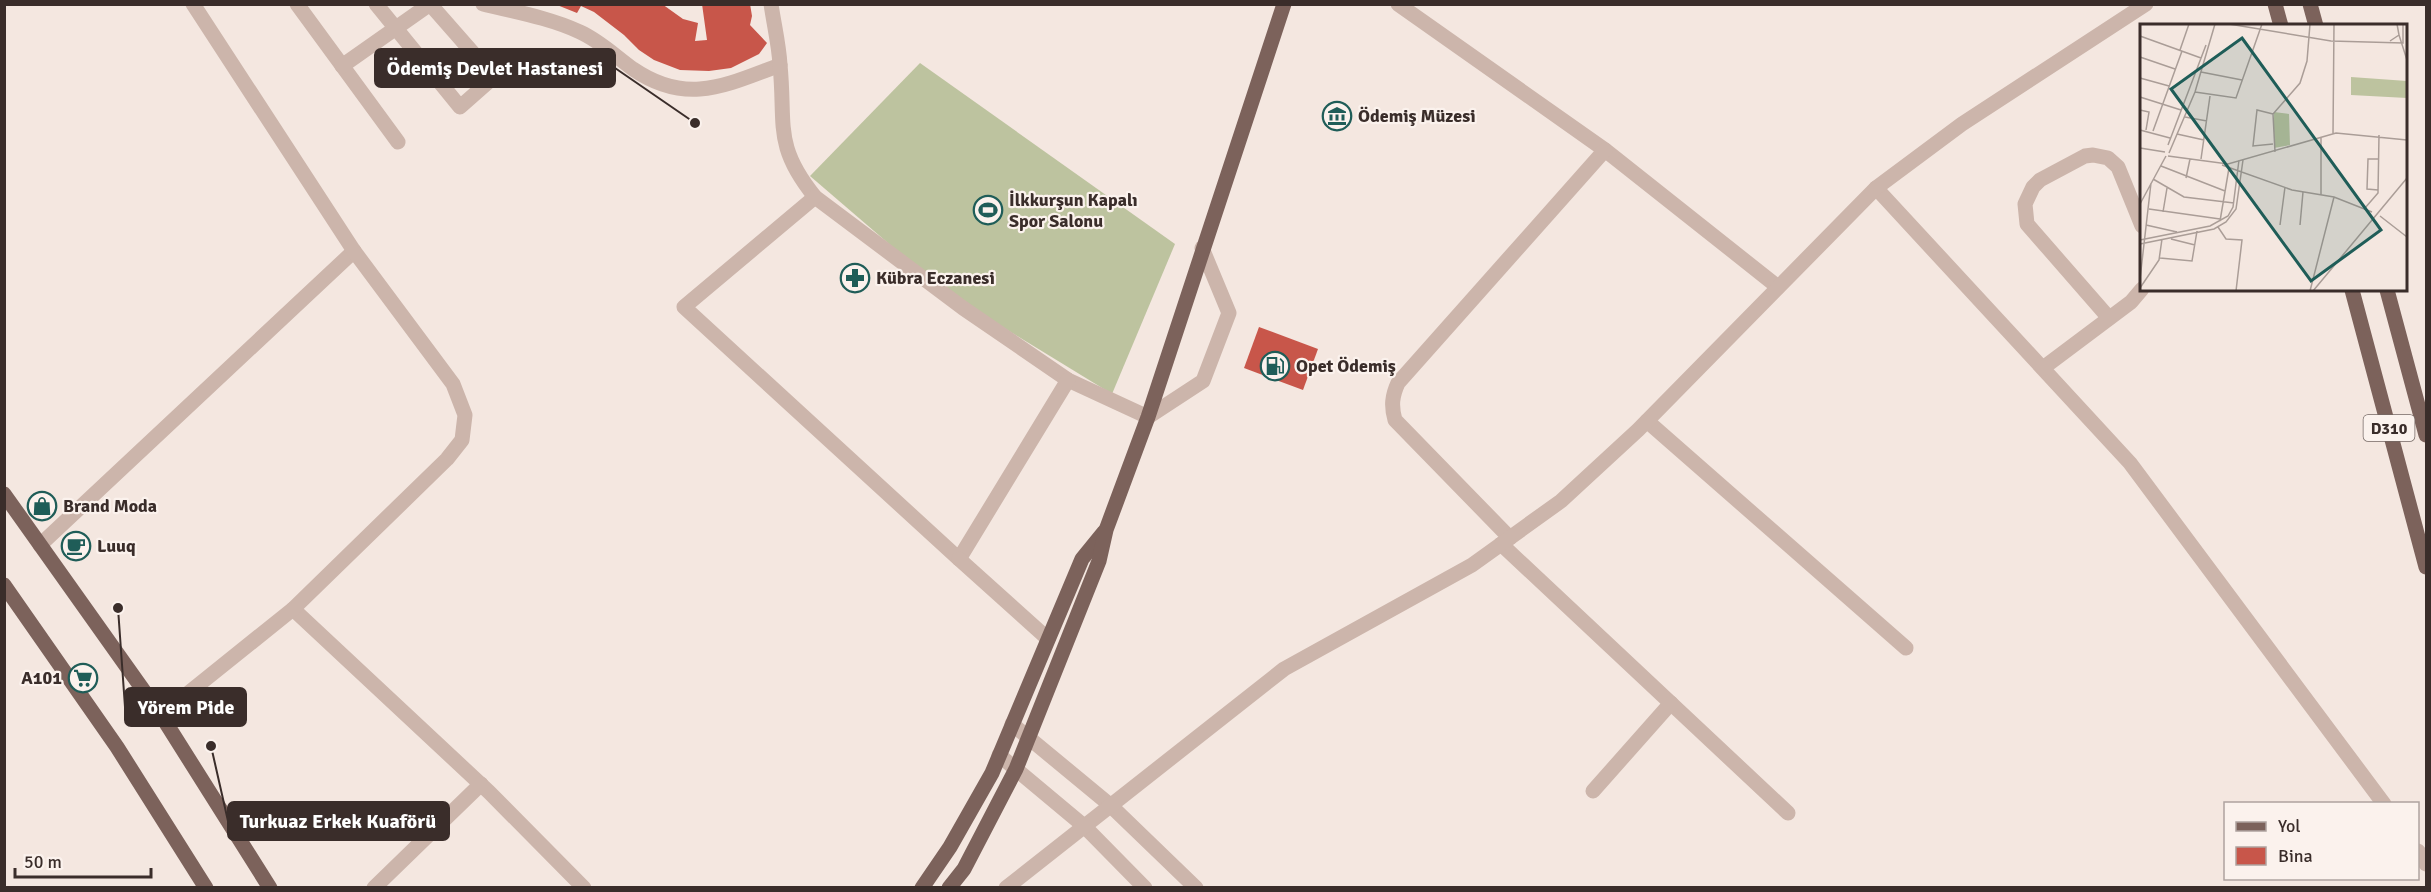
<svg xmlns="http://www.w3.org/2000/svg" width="2431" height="892" viewBox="0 0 2431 892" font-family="Signika,sans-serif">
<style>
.pitch{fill:#bdc39f}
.building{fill:#c8564a}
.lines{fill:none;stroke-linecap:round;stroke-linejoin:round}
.minor{stroke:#ccb5ab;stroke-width:15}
.major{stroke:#7c625b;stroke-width:15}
.labels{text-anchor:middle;stroke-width:4.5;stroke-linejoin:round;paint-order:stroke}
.shield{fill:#fbf2ed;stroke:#746864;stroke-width:1.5}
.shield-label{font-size:16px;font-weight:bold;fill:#3a2d2a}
.poi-label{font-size:18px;font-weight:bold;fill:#3a2d2a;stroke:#fbf2ed;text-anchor:start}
.inset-road{fill:none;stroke:#aa9d97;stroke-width:1.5}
.view{fill:#1f5d58;fill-opacity:0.15;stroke:#1f5d58;stroke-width:3}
.inset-edge{fill:none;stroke:#3a2d2a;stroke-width:3}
.leader{fill:none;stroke:#3a2d2a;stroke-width:2}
.callout-dot{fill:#3a2d2a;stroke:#fbf2ed;stroke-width:2}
.callout{fill:#3a2d2a;stroke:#3a2d2a;stroke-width:2}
.callout-label{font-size:20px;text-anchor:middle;font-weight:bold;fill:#fff}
</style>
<rect width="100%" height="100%" fill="#f4e7e0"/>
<path class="pitch" d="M920,63L1175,244L1112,394L945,292L810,176Z"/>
<g class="building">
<path d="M662,4L683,19L698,23L695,41L707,40L702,4H750L752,16L750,25L767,43L759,54L731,68L709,71L680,70L654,60L639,50L624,35L594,12L581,6L577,13L557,5Z"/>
<path d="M1259,327L1318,349L1303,390L1244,368Z"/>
</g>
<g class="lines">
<g class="minor">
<path d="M297,4L398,142"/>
<path d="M483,4C516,12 550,18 580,32C600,41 615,56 633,69C687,106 726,85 780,65"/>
<path d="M771,4C774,25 779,45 780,65C786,125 773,145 815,197L963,308L1068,380L1148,417L1203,381L1229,313L1202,248"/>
<path d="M1398,4L1605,150L1778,287"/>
<path d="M342,66L430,4L494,77L460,107L376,4"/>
<path d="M1876,188L2130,463L2384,804"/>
<path d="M815,197L684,307L959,559L1068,380"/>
<path d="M2109,318L2027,224L2025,204L2033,187L2040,180L2085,156L2093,155L2108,158L2118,167L2142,226"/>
<path d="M2043,368L2131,302L2142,289"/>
<path d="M1647,421L1906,648"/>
<path d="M1510,538L1395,420C1391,406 1392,396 1398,383L1605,150"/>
<path d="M1501,544L1788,813"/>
<path d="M40,545L354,251"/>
<path d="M959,559L1048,639"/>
<path d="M293,609L489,792L584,888"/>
<path d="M161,715L293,609L447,459L462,440L465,415L453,384L354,251L193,4"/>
<path d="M1012,724L1110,805L1196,888"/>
<path d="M999,755L1084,826L1145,888"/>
<path d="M1593,791L1671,703"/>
<path d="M2418,851L2426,864"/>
<path d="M374,888L481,784"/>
<path d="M1006,888L1284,669L1472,565L1561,501L1638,430L1876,188L1962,124L2146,4"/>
</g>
<g class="major">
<path d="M2275,4L2281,26"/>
<path d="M2310,4L2316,26"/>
<path d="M2352,290L2426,567"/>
<path d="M2387,290L2426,435"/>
<path d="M4,494L161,715L270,888"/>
<path d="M4,585L117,747L206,888"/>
<path d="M922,888L950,847L992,773L1082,559L1104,532"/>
<path d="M949,888L964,869L1016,769L1099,561L1106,530L1148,417L1284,4"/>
</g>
</g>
<defs>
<g id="museum-ring" transform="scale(1.5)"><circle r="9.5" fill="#fbf2ed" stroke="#1f5d58" stroke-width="1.5"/><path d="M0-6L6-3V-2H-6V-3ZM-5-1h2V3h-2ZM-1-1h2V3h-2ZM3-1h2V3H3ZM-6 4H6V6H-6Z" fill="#1f5d58"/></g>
<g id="stadium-ring" transform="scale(1.5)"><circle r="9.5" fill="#fbf2ed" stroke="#1f5d58" stroke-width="1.5"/><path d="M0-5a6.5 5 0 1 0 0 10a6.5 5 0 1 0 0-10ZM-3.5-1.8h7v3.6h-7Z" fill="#1f5d58"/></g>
<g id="pharmacy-ring" transform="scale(1.5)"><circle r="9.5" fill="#fbf2ed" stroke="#1f5d58" stroke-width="1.5"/><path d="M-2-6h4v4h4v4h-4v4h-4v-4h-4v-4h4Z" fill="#1f5d58"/></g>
<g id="fuel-ring" transform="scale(1.5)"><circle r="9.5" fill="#fbf2ed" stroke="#1f5d58" stroke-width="1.5"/><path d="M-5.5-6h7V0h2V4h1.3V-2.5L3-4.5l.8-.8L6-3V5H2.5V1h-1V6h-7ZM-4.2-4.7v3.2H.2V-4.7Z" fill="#1f5d58"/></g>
<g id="shop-ring" transform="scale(1.5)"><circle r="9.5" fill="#fbf2ed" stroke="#1f5d58" stroke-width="1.5"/><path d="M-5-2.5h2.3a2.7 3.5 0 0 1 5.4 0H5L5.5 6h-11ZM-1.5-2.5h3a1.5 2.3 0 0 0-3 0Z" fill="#1f5d58"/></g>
<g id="cafe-ring" transform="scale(1.5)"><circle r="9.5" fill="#fbf2ed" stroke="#1f5d58" stroke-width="1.5"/><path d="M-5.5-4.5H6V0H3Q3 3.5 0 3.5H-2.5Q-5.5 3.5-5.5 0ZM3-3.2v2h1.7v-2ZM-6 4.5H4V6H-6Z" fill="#1f5d58"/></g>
<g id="supermarket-ring" transform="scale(1.5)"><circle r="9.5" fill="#fbf2ed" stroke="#1f5d58" stroke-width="1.5"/><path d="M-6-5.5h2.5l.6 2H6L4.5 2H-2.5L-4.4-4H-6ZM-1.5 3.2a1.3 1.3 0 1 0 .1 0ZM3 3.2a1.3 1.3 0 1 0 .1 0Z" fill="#1f5d58"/></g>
</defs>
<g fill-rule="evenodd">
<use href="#museum-ring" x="1337" y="116"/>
<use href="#stadium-ring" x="988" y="210"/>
<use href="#pharmacy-ring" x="855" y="278"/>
<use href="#fuel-ring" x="1275" y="366"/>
<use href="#shop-ring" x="42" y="506"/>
<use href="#cafe-ring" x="76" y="546"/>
<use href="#supermarket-ring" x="83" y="678"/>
</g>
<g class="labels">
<rect class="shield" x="2363.5" y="415" width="51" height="26" rx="4.5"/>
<g class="shield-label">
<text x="2389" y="434">D310</text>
</g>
<g class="poi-label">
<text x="1358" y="122">Ödemiş Müzesi</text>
<text x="1009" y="206">İlkkurşun Kapalı<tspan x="1009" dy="21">Spor Salonu</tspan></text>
<text x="876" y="284">Kübra Eczanesi</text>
<text x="1296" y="372">Opet Ödemiş</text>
<text x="63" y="512">Brand Moda</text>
<text x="97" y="552">Luuq</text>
<text x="62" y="684" text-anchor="end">A101</text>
</g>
</g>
<g transform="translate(2140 24)">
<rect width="267" height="267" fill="#f4e7e0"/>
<path d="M211,53L267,57V74L211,71Z" fill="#bdc39f"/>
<path d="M134,88L149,90L150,121L134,124Z" fill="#bdc39f"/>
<path class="inset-road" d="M89,0L191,17L263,19V0M259,11L267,36M0,12L61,34M250,17L259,11L257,0M40,26L49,0M0,33L35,45M61,48L102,56M0,54L29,62M55,68L96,74L122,0M0,73L41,86M0,86L9,88L6,106M133,90L117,86L113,122L133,120M45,93L67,97M0,106L30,114M13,107L42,27M37,110L64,116M193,110L194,0M181,114V171M28,121L66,21M0,124L25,128M135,128L133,90L160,59L167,37L170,0M29,129L55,68L75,0M28,132L88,140L196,109L267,116M61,135L70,72M82,141L152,166L194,173L232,188M21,142L85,167M46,154L50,135M13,155L44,173L94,179M238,166L227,165L228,135H239M0,180L26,132M225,184L238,169L239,111M9,185L80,195M23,188L27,164M240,192L267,213M80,197L89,144M6,201L37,208M140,201L145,163M160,201L163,168M78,203L86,215L102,216L96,267M31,215L55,221M0,216L70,202L88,192L93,183L99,136M0,220L74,205L86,198L96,185L103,136M20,234L52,237L57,207M0,255L11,159M0,264L19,236L22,215M170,267L194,173M173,267L267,154"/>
<path class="view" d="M102,14L241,206L171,257L31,65Z"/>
<rect width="267" height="267" class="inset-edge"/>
</g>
<path class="leader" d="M695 123L615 68M118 608L125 707M211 746L228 821"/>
<g class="callout-dot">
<circle cx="695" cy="123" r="6"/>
<circle cx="118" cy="608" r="6"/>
<circle cx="211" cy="746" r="6"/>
</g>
<g class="callout">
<rect x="375" y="49" width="240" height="38" rx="6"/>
<rect x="125" y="688" width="121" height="38" rx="6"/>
<rect x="228" y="802" width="221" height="38" rx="6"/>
</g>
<g class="callout-label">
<text x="495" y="75">Ödemiş Devlet Hastanesi</text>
<text x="186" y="714">Yörem Pide</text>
<text x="338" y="828">Turkuaz Erkek Kuaförü</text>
</g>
<rect width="2431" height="892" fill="none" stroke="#3a2d2a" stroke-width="12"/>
<rect x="2224" y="802" width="195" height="78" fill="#fbf2ed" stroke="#aea39f" stroke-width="1.5"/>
<rect x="2236" y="822" width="30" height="9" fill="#7c625b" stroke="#aea39f" stroke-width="1.5"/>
<text x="2278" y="832" font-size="18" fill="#3a2d2a">Yol</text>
<rect x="2236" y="847" width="30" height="18" fill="#c8564a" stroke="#aea39f" stroke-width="1.5"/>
<text x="2278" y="862" font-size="18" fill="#3a2d2a">Bina</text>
<path d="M15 868v9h136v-9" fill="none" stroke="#3a2d2a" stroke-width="3"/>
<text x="24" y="868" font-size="18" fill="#3a2d2a" stroke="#fbf2ed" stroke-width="4.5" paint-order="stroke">50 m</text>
</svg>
